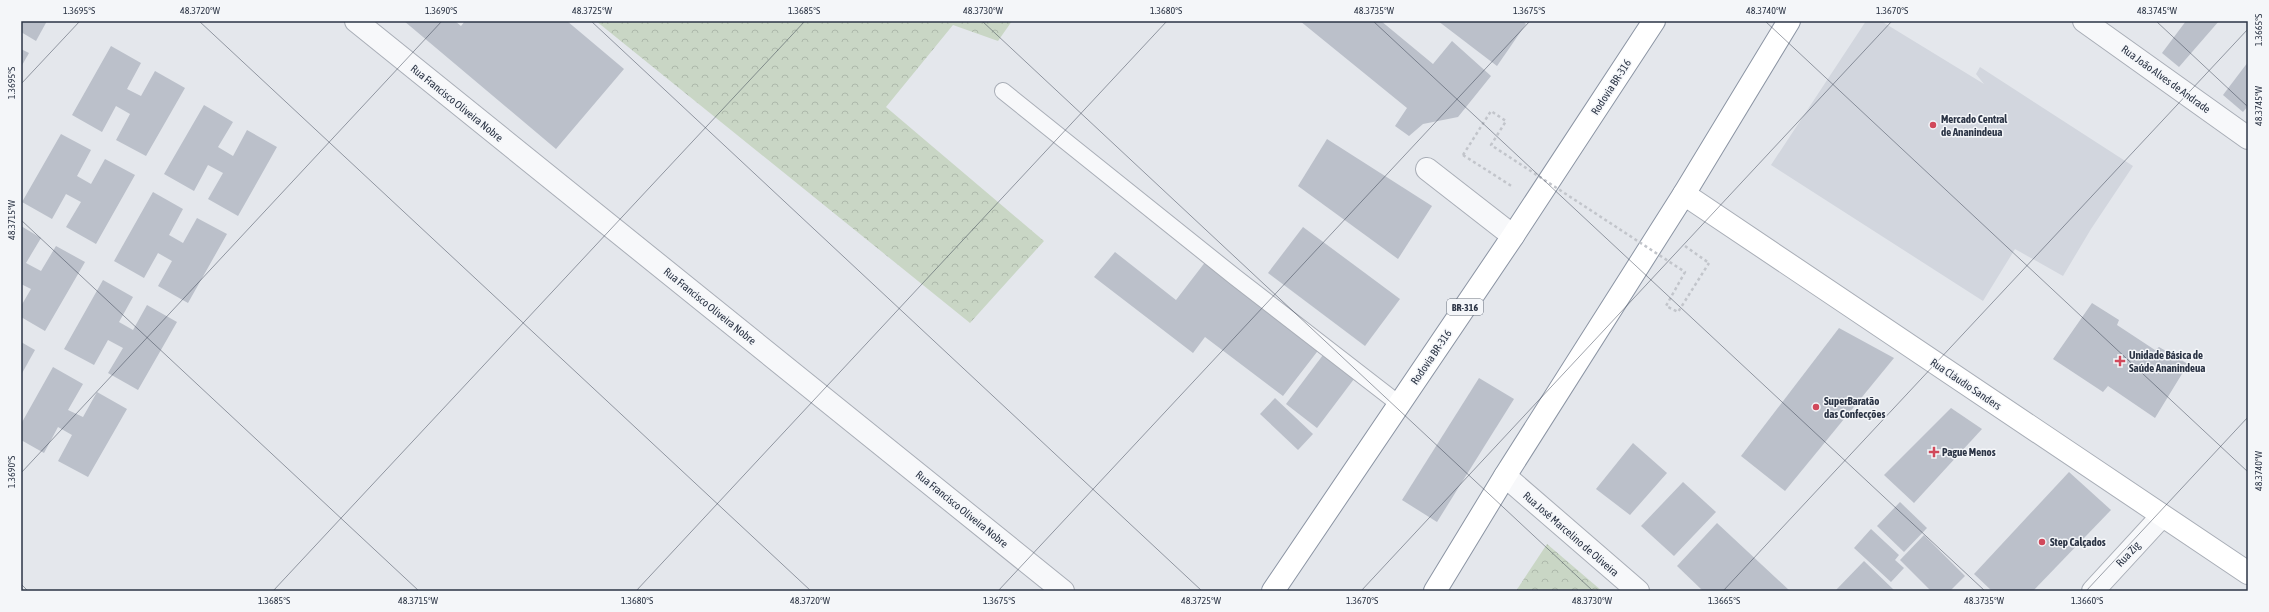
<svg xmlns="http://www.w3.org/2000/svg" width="2269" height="612" viewBox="0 0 2269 612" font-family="'Asap Condensed',sans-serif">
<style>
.built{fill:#d2d6de}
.forest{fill:url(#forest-crowns)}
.building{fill:#bbc0ca}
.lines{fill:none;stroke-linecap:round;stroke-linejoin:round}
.service-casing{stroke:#a9aeb7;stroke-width:18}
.minor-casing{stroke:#a9aeb7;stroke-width:24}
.tertiary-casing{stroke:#a9aeb7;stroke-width:24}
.secondary-casing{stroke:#a9aeb7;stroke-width:24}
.trunk-casing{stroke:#8b94a3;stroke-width:24}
.path{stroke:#c2c5cb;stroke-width:2.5;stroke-dasharray:3 3;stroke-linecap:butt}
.service{stroke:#f7f8fa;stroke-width:16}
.minor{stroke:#f7f8fa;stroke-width:22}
.tertiary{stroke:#f7f8fa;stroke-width:22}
.secondary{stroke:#fff;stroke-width:22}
.trunk{stroke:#fff;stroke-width:22}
.path-bridge{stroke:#c2c5cb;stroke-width:2.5;stroke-dasharray:3 3;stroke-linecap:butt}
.ticks{fill:none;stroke:#2b3445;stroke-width:1;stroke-opacity:0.45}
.poi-dot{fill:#d1495b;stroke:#f4f6f9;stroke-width:1.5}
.labels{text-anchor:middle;stroke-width:3;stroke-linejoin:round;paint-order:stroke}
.shield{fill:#f4f6f9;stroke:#676e7b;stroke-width:1}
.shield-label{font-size:10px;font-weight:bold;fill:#2b3445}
.street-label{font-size:11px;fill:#2b3445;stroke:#f4f6f9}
.poi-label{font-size:11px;font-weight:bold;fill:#2b3445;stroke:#f4f6f9;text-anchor:start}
.neatline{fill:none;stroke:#2b3445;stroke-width:1.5}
.ticks-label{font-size:10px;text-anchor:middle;fill:#2b3445}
</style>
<defs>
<pattern id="forest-crowns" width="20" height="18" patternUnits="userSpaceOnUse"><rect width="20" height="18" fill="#c9d6c5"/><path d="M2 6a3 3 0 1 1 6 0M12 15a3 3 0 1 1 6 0" fill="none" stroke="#adb8ab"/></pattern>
</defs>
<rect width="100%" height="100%" fill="#e4e7ec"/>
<path class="built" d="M1866,21H1881L1984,84L1976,74L1980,67L2133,166L2091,229L2063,276L2015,249L1983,301L1771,165Z"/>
<g class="forest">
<path d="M596,21H1012L998,41L953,25L886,107L1044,241L970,323Z"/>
<path d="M1547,544L1602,591H1516Z"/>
</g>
<g class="building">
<path d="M21,21H47L36,41L21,32Z"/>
<path d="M404,21H455L461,26L465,21H567L624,69L556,149Z"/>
<path d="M1300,21H1381L1433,64L1452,41L1491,76L1458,117L1423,124L1409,136L1395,126L1407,108Z"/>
<path d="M1438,21H1523L1526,24L1497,66Z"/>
<path d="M2186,21H2219L2179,67L2162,53Z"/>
<path d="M111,46L141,63L127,89L141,96L155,71L185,88L146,156L116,140L130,114L116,106L102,132L72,115Z"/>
<path d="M21,49L29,53L21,67Z"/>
<path d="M2248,62V106L2243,112L2223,95Z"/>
<path d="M204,105L233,122L218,147L233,156L247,130L277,147L238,216L208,199L223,173L208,165L194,191L164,174Z"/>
<path d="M61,134L91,150L77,176L91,184L105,159L135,175L96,244L66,227L81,202L66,194L52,219L22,202Z"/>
<path d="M1327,139L1432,206L1398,259L1298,186Z"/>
<path d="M153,192L183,209L169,235L183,243L197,218L227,234L188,303L158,286L172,261L158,253L144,278L114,261Z"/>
<path d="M21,226L41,238L26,263L41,271L56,246L85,262L45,331L21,317V306L31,289L21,284Z"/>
<path d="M1303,227L1400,299L1365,346L1268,273Z"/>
<path d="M1115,252L1176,300L1206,261L1320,348L1283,396L1205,337L1193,353L1094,277Z"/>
<path d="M103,280L133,297L119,322L133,330L147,305L177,322L138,390L108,373L123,348L108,340L94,365L64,349Z"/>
<path d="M2092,303L2119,320L2117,325L2155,350L2159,347L2188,364L2155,418L2108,386L2103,392L2053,359Z"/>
<path d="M1839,328L1894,358L1785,491L1741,456Z"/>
<path d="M21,342L35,350L21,375Z"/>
<path d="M1323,355L1354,379L1317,428L1286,404Z"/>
<path d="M53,367L83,384L68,410L83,417L97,392L127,409L88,477L58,461L72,435L58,427L44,453L21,440V424Z"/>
<path d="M1479,378L1514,399L1437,522L1402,500Z"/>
<path d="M1275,398L1313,434L1298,450L1260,414Z"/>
<path d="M1951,408L1982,429L1914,503L1884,475Z"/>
<path d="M1633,443L1667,473L1630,515L1596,489Z"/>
<path d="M2069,472L2111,510L2033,591H1992L1974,574Z"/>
<path d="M1683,482L1716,512L1674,556L1641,526Z"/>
<path d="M1900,502L1927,528L1904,552L1877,526Z"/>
<path d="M1717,523L1790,591H1703L1677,566Z"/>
<path d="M1871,529L1899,555L1895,560L1904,568L1891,582L1854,548Z"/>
<path d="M1924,535L1965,576L1950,591H1931L1900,560Z"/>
<path d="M1864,561L1895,591H1835Z"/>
</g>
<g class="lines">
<g class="service-casing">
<path id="service" d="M1003,91L1235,277L1399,404"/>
</g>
<g class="minor-casing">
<g id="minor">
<path d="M356,21L1063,591"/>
<path d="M2084,21L2248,138"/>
<path d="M1427,169L1513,236"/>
<path d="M2093,591L2162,516"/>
</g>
</g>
<g class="tertiary-casing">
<path id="tertiary" d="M1505,476L1638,591"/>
</g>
<g class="secondary-casing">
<path id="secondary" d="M1684,194L2248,573"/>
</g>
<g class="trunk-casing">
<g id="trunk">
<path d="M1273,591L1513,236L1654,21"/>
<path d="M1435,591L1505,476L1684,194L1789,21"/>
</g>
</g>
<g class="path">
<path d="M1463,155L1513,187"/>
<path d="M1685,246L1709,263"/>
</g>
<use href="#service" class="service"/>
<use href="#minor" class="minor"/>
<use href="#tertiary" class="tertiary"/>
<use href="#secondary" class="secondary"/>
<use href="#trunk" class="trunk"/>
<path class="path-bridge" d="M1463,155L1491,111L1506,121L1491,145L1685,272L1666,306L1678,312L1709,263"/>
</g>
<path class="ticks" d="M199,21L811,591M591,21L1202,591M982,21L1593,591M1373,21L1985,591M1765,21L2248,472M2156,21L2248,107M21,84L80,21M21,220L419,591M21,473L442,21M21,584L28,591M273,591L805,21M636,591L1167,21M998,591L1530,21M1361,591L1892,21M1723,591L2248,29M2086,591L2248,417"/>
<g class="poi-dot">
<circle cx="1933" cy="125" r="4"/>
<path d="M2118 355h4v4h4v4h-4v4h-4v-4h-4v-4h4z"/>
<circle cx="1816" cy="407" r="4"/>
<path d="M1932 446h4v4h4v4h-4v4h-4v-4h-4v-4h4z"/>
<circle cx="2042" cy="542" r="4"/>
</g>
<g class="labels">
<rect class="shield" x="1447" y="299" width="36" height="16" rx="3"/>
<g class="shield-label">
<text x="1465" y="311">BR-316</text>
</g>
<g class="street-label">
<text transform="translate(2166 79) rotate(36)" y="4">Rua João Alves de Andrade</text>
<text transform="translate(1611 87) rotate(-57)" y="4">Rodovia BR-316</text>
<text transform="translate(457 103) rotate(39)" y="4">Rua Francisco Oliveira Nobre</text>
<text transform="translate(710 306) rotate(39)" y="4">Rua Francisco Oliveira Nobre</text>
<text transform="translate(1431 357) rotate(-56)" y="4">Rodovia BR-316</text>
<text transform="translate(1966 384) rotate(34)" y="4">Rua Cláudio Sanders</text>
<text transform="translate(962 509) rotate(39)" y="4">Rua Francisco Oliveira Nobre</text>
<text transform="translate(1571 534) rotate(41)" y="4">Rua José Marcelino de Oliveira</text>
<text transform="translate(2128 554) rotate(-47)" y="4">Rua Zig</text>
</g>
<g class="poi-label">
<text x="1941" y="123">Mercado Central<tspan x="1941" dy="13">de Ananindeua</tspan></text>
<text x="2129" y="359">Unidade Básica de<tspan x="2129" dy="13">Saúde Ananindeua</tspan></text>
<text x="1824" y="405">SuperBaratão<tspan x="1824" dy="13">das Confecções</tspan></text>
<text x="1942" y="456">Pague Menos</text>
<text x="2050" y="546">Step Calçados</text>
</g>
</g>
<rect width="2269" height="612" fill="none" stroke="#f4f6f9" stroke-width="44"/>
<rect x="22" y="22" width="2225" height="568" class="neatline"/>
<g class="ticks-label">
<text x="79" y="14">1.3695°S</text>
<text x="200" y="14">48.3720°W</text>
<text x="441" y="14">1.3690°S</text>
<text x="592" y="14">48.3725°W</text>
<text x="804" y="14">1.3685°S</text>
<text x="983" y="14">48.3730°W</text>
<text x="1166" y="14">1.3680°S</text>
<text x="1374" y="14">48.3735°W</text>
<text x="1529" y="14">1.3675°S</text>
<text x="1766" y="14">48.3740°W</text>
<text x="1892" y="14">1.3670°S</text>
<text x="2157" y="14">48.3745°W</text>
<text transform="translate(2258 30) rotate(-90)" y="4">1.3665°S</text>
<text transform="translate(11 83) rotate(-90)" y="4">1.3695°S</text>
<text transform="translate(2258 106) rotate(-90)" y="4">48.3745°W</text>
<text transform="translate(11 220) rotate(-90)" y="4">48.3715°W</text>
<text transform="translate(2258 471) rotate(-90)" y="4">48.3740°W</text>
<text transform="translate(11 472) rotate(-90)" y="4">1.3690°S</text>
<text x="274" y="604">1.3685°S</text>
<text x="418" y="604">48.3715°W</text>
<text x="637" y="604">1.3680°S</text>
<text x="810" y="604">48.3720°W</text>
<text x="999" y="604">1.3675°S</text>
<text x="1201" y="604">48.3725°W</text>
<text x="1362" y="604">1.3670°S</text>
<text x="1592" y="604">48.3730°W</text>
<text x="1724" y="604">1.3665°S</text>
<text x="1984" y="604">48.3735°W</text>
<text x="2087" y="604">1.3660°S</text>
</g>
</svg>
